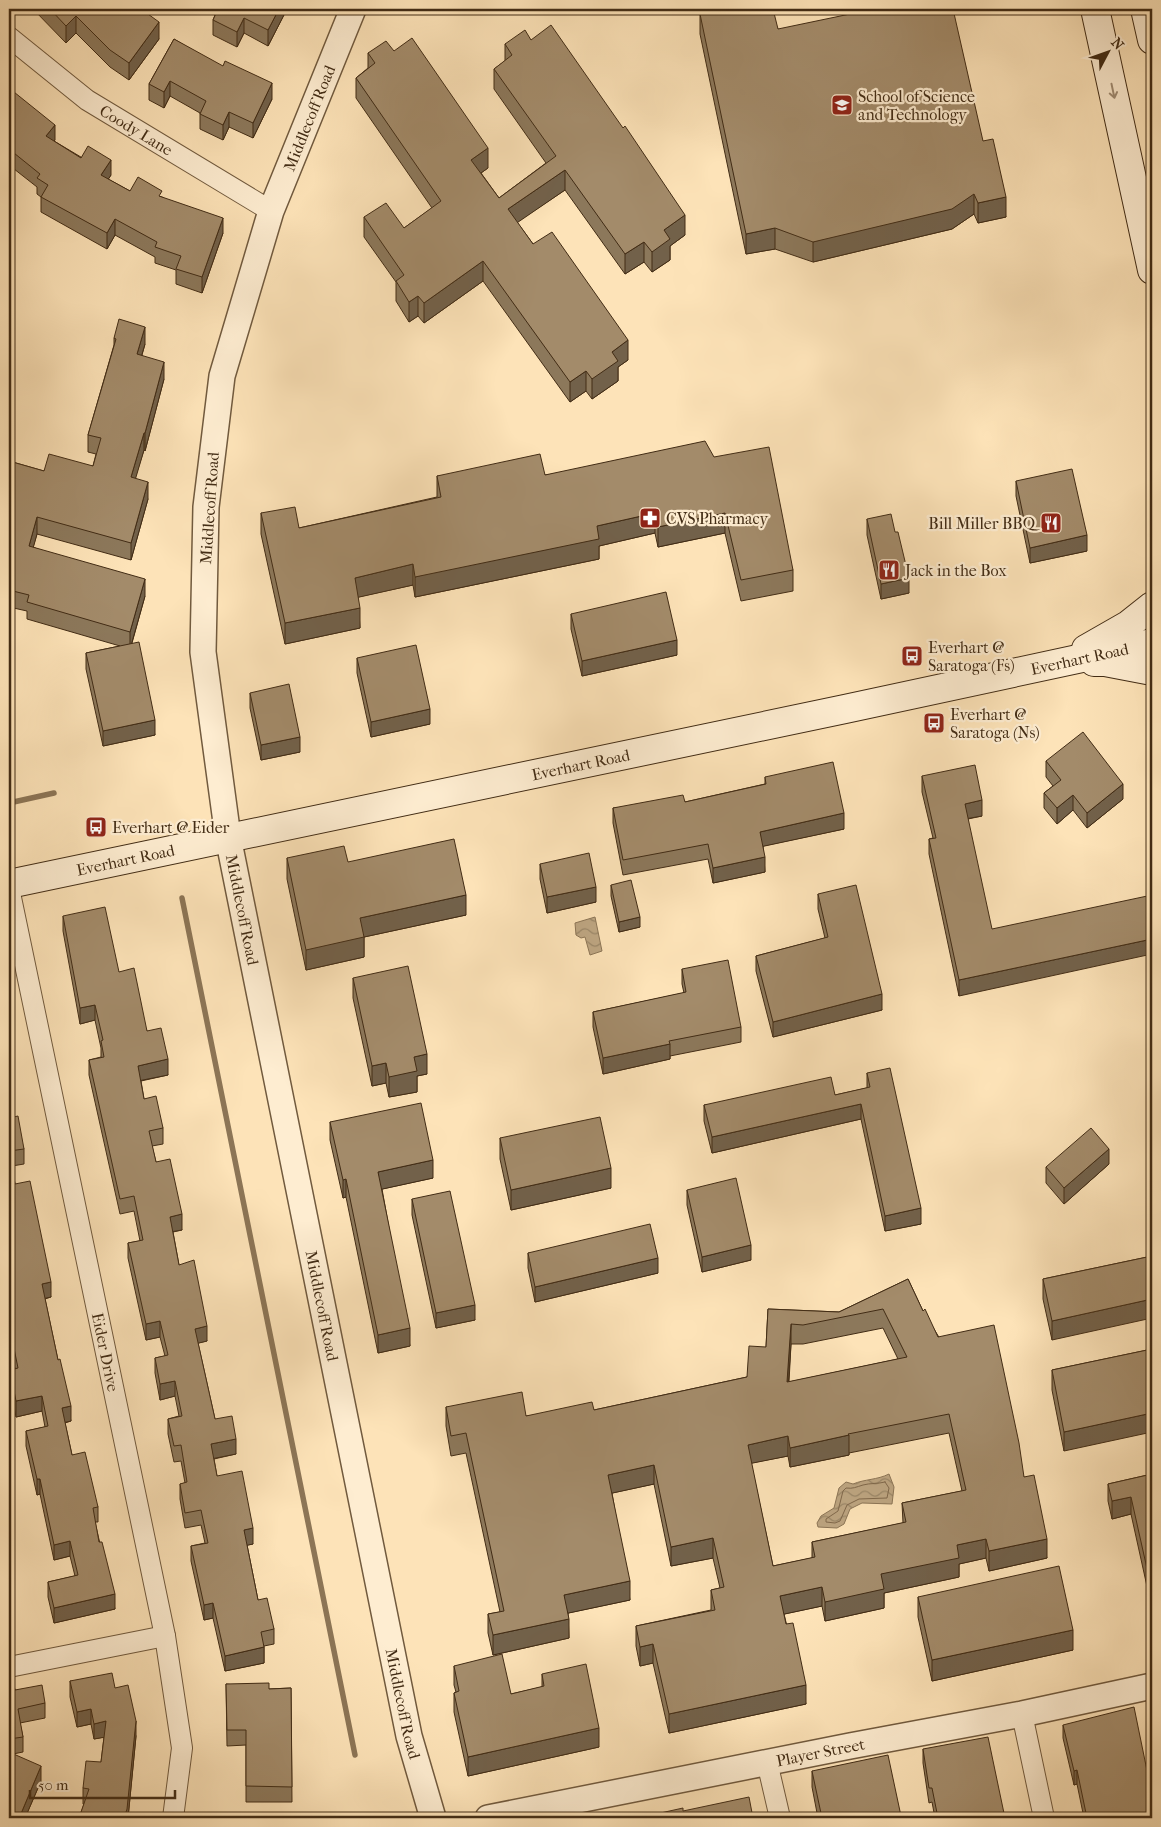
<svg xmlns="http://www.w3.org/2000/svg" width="1161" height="1827" viewBox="0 0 1161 1827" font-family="'IM FELL French Canon',serif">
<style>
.water{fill:url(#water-waves);stroke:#8c7556}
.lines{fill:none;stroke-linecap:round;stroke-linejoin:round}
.shore{stroke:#80684b;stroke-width:1}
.stream{stroke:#8c7556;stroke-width:5.5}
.minor-casing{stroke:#715a3e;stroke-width:22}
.tertiary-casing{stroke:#715a3e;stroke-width:28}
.secondary-casing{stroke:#422c15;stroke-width:30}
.minor{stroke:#feedd1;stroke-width:20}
.tertiary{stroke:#feedd1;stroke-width:25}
.secondary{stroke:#feedd1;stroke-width:28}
.wall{fill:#8c785b;stroke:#422c15;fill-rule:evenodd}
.shaded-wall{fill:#72614a;stroke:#422c15}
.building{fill:#a38b6a;stroke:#422c15;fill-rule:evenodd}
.oneway{stroke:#a08c73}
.labels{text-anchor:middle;stroke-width:4.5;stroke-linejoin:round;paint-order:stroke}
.poi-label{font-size:16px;fill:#422c15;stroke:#feedd1;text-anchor:start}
.street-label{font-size:16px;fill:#422c15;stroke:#feedd1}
</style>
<defs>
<pattern id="water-waves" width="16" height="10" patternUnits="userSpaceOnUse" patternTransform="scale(1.25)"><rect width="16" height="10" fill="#bda581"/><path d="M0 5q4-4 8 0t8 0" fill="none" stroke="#9b8768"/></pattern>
</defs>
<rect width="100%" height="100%" fill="#fde3b8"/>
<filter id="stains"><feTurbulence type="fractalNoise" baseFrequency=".004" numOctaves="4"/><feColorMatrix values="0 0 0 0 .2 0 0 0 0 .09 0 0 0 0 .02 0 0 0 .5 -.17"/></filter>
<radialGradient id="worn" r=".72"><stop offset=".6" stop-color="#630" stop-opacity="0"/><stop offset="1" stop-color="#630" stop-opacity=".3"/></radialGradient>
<g class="water">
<path d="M595,917L602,951L590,955L585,937L581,938L576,935L575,923Z"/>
<path d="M889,1474L894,1487L892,1504L862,1503L850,1509L844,1524L837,1528L818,1527L817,1523L821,1516L834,1508L839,1488L846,1482L853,1484C865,1479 877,1480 889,1474Z"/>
</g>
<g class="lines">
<path class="shore" d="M885,1482L889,1488L887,1498L859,1499L847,1505L840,1521L835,1523L826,1522V1519L838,1511L843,1491L846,1488C853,1489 856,1487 863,1485C870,1483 878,1484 885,1482Z"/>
<g class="stream">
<path d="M9,803L54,793"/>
<path d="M182,898L355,1755"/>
</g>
<g class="minor-casing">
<g id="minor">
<path id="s1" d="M9,37L87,100L271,211"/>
<path id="s2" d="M9,888L165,1636L182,1748L173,1818"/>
<path d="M9,1667L165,1636"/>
<path d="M1022,1714L1044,1818"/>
<path d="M767,1762L780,1818"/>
</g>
</g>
<g class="tertiary-casing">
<g id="tertiary">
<path id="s3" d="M353,9L271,211L222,376L206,507L203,652L228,837L409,1736L433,1818"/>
<path id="s4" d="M488,1818L850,1746L1022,1714L1152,1686"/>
</g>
</g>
<g class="secondary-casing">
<g id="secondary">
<path d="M1095,9L1152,270"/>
<path d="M1145,9L1152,40"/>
<path d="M1086,649L1128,625L1152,606"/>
<path d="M1094,662H1105L1152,671"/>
<path id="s5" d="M9,884L845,709L1152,643"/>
</g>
</g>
<use href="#minor" class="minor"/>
<use href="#tertiary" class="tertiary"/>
<use href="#secondary" class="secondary"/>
</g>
<g class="wall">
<path d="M33,9H141L159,39L129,80L110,67L76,33L66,43Z"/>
<path d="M206,9H287L268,46L244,33L237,47L213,35V20L215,15Z"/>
<path d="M700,14L778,29L983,141L1006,217L978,223L974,214L952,229L813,262L775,249L746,254L700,34Z"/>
<path d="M174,39L272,99L253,138L229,127L223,140L200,129V113L170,96L164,108L149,100V84Z"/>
<path d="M531,40L685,235L670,246V260L652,272L644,262L625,274L565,190L517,222L533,244L628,360L618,367V381L592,399L586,391L570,402L483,281L424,323L418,316L409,322L396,301V282L364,237V217L404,228L432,208L356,98V78L368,68V53L394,51L488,168L481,173L499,198L546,163L494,89V69L505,61V44Z"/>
<path d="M9,88L55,140L54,141L111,175L108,179L130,191L162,197L223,233L202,293L176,284V270L155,263V257L115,235L107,249L41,212V197L37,194V187L9,165Z"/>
<path d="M114,338L145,344L142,355L164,379L145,451L144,450L135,478L148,499L131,560L37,534L33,547L145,596L132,643L155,735L103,746L86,669V653L120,646L27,619V611L9,607V461L44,471L93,466L96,454L88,452V435L114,345Z"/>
<path d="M714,457L793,570V591L741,601L725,533L658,547L655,533L599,546V559L415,597L413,585L358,597L360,628L285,644L261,534V513L299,528L437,497V476L545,475Z"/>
<path d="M1016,481L1087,551L1030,563L1016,496Z"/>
<path d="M867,519L909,593L881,599L867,535Z"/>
<path d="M571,614L677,655L582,676L571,629Z"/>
<path d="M357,658L430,724L371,737L357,673Z"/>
<path d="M250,693L300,752L261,760L250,708Z"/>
<path d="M1046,761L1123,799L1087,828L1073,810L1057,824L1044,808V793L1053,786L1046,777Z"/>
<path d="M922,776L982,816L968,819L959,996L929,854V839L933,838L922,792Z"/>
<path d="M765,777L844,829L763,846L765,872L713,883L708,859L623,875L613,823V808L685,802L765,784Z"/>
<path d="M287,858L466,915L364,937V957L306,970L287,879Z"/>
<path d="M540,864L596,902L547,913L540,879Z"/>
<path d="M611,885L640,927L619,932L611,896Z"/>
<path d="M818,894L882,1010L773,1037L756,971V956L825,938L818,909Z"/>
<path d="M63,916L119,972L168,1075L141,1081L144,1099L163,1128V1144L152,1146L156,1162L182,1230L173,1232L179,1265L207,1341L198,1343L215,1419L236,1454L214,1459L217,1476L253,1544L247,1545L258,1600L274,1629V1644L264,1646V1663L225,1671L213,1618L204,1620L191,1561V1546L205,1543L201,1525L185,1528L180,1499V1484L185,1483L181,1461L174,1462L168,1434V1419L179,1416L175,1396L160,1400L155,1373V1358L165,1356L160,1337L146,1340L128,1258V1243L140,1241L134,1211L120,1214L89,1075V1060L101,1057V1048L95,1020L80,1024L63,931Z"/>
<path d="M682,969L741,1027V1042L670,1056V1059L603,1074L593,1027V1012L684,993L682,984Z"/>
<path d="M353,978L427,1074L417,1076V1092L389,1097L386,1083L372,1086L353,998Z"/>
<path d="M867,1073L921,1224L885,1231L861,1119L712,1153L704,1121V1105L835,1095L867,1088Z"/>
<path d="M9,1118L24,1149V1164L12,1166L15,1184L51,1297L45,1299L71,1421L65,1423L72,1455L98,1507V1522H95L115,1609L54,1623L48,1597V1582L75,1576L70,1556L54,1560L40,1494L37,1495L26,1446V1431L45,1427L42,1411L16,1417L10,1385V1370L15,1369L9,1339Z"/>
<path d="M330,1122L433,1178L382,1189L410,1346L378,1353L346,1197L343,1198L330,1140Z"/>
<path d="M500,1138L611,1188L511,1210L500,1159Z"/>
<path d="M1109,1164L1064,1204L1046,1183V1167Z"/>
<path d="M687,1190L751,1260L702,1272L687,1205Z"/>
<path d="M412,1199L475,1320L436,1328L412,1215Z"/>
<path d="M528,1253L658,1273L535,1302L528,1268Z"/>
<path d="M1152,1256L1052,1340L1043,1299V1279Z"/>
<path d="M908,1279L923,1311L1024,1477L1047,1558L989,1571L986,1558L959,1564V1577L884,1593V1608L825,1621L822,1606L784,1614L806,1704L669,1733L653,1663L640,1666L636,1646V1626L711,1610V1590L720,1588L713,1558L671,1566L654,1484L612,1493L630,1600L568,1613L569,1638L493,1655L488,1633V1614L500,1612L466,1453L451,1456L446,1426V1407L526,1416L594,1410L747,1377L766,1347L768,1309L839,1312ZM883,1328L898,1359L789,1382L791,1344H803ZM949,1433L962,1491L902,1503L903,1523L812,1542V1558L773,1566L751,1463L788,1456L790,1467L849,1455V1453Z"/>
<path d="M1152,1349L1064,1451L1052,1390V1370Z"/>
<path d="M1152,1474V1609L1131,1514L1112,1519L1108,1501V1484Z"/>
<path d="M918,1597L1073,1650L932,1681L918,1617Z"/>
<path d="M454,1666L511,1694L542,1687V1674L599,1747L468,1776L454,1712V1693L456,1692L454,1685Z"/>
<path d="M9,1681L15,1690L45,1703V1718L20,1723L23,1737V1752L13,1754L41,1781L25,1818H9Z"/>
<path d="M70,1681L115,1688L136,1736L128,1818H79L84,1804H83V1788L101,1762L104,1737L94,1739L91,1724L77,1727L70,1697Z"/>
<path d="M226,1684L269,1689L291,1688L292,1802H246V1745L227,1746Z"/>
<path d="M1063,1725L1152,1818H1084L1077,1784L1074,1785L1063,1738Z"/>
<path d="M923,1749L1005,1818H935L932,1802L929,1803L923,1763Z"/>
<path d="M812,1771L901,1818H818L812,1787Z"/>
</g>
<g class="shaded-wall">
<path d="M279,9H287L268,46V30Z"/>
<path d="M76,16V33L66,43V26Z"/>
<path d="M244,18V33L237,47V32Z"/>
<path d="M159,22V39L129,80V63Z"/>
<path d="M170,81V96L164,108V92Z"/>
<path d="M272,83V99L253,138V123Z"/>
<path d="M229,112V127L223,140V125Z"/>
<path d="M55,125V140L46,152V136Z"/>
<path d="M488,148V168L471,180V160Z"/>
<path d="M111,160V175L101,191V175Z"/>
<path d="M565,170V190L508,229V209Z"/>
<path d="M974,194V214L952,229L813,262V242Z"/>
<path d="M1006,197V217L978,223V203Z"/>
<path d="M685,215V235L670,246V260L652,272V252L664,230Z"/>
<path d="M223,218V233L202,293V277Z"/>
<path d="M115,219V235L107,249V233Z"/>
<path d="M775,228V249L746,254V234Z"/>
<path d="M644,242V262L625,274V254Z"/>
<path d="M483,261V281L424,323V303Z"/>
<path d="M418,296V316L409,322V302Z"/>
<path d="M145,327V344L137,371V354Z"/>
<path d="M628,340V360L618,367V381L592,399V379L612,352Z"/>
<path d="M164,362V379L145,451V433Z"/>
<path d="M586,371V391L570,402V382Z"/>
<path d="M144,433V450L131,494V477Z"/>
<path d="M148,482V499L131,560V543Z"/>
<path d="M655,513V533L599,546V559L415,597V577L597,526Z"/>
<path d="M725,513V533L658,547V527Z"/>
<path d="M37,517V534L29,563V546Z"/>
<path d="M1087,535V551L1030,563V548Z"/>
<path d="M413,564V585L355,598V578Z"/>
<path d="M909,578V593L881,599V584Z"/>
<path d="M145,579V596L130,649V632Z"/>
<path d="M360,608V628L285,644V623Z"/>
<path d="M677,640V655L582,676V661Z"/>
<path d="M430,709V724L371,737V722Z"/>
<path d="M155,720V735L103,746V731Z"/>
<path d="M300,737V752L261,760V745Z"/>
<path d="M1123,784V799L1087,828V813Z"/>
<path d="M1073,795V810L1057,824V808Z"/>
<path d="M982,800V816L965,819V804Z"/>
<path d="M844,813V829L760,847V832Z"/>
<path d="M765,857V872L713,883V868Z"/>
<path d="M596,887V902L547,913V897Z"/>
<path d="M466,895V915L364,937V957L306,970V950L360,918Z"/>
<path d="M640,917V927L619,932V922Z"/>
<path d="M1152,939V954L959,996V980Z"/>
<path d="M882,994V1010L773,1037V1022Z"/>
<path d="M95,1005V1020L80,1024V1008Z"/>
<path d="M670,1044V1059L603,1074V1058Z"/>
<path d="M427,1054V1074L417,1076V1092L389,1097V1077L414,1057Z"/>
<path d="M168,1059V1075L138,1081V1066Z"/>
<path d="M386,1063V1083L372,1086V1066Z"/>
<path d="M861,1104V1119L712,1153V1137Z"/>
<path d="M1109,1149V1164L1064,1204V1188Z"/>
<path d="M433,1160V1178L378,1190V1172Z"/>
<path d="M611,1168V1188L511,1210V1190Z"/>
<path d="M346,1179V1197L343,1198V1180Z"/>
<path d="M921,1208V1224L885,1231V1216Z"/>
<path d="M182,1214V1230L170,1232V1217Z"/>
<path d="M751,1245V1260L702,1272V1257Z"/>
<path d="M658,1258V1273L535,1302V1287Z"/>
<path d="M51,1282V1297L42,1299V1284Z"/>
<path d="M1152,1299V1318L1052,1340V1321Z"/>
<path d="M475,1305V1320L436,1328V1313Z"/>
<path d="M160,1321V1337L146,1340V1324Z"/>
<path d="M791,1324V1344L787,1402V1382Z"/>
<path d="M207,1326V1341L195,1344V1329Z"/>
<path d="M410,1328V1346L378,1353V1335Z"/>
<path d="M175,1381V1396L160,1400V1384Z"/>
<path d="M42,1396V1411L16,1417V1401Z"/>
<path d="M71,1406V1421L62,1423V1408Z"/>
<path d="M1152,1413V1432L1064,1451V1432Z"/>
<path d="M849,1435V1455L790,1467V1448Z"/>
<path d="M788,1436V1456L748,1464V1445Z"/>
<path d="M236,1439V1454L211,1459V1444Z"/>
<path d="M654,1465V1484L608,1494V1475Z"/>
<path d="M37,1479H40V1494L37,1495Z"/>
<path d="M1131,1497V1514L1112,1519V1501Z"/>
<path d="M253,1528V1544L244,1546V1530Z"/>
<path d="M713,1538V1558L671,1566V1547Z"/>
<path d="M986,1539V1558L959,1564V1577L884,1593V1608L825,1621V1602L881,1574L957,1545Z"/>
<path d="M1047,1539V1558L989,1571V1551Z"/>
<path d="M70,1541V1556L54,1560V1545Z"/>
<path d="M630,1581V1600L564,1614V1595Z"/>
<path d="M822,1587V1606L780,1615V1596Z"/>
<path d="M115,1594V1609L54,1623V1608Z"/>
<path d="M213,1603V1618L204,1620V1605Z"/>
<path d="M14,1619V1635L9,1636V1621Z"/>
<path d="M569,1619V1638L493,1655V1635Z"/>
<path d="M1073,1630V1650L932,1681V1660Z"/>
<path d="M653,1644V1663L640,1666V1647Z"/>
<path d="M264,1647V1663L225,1671V1656Z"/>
<path d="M806,1685V1704L669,1733V1714Z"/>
<path d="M91,1709V1724L77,1727V1712Z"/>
<path d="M106,1721V1737L94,1739V1724Z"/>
<path d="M136,1721V1736L128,1818H124Z"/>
<path d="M599,1728V1747L468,1776V1757Z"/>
<path d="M41,1766V1781L25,1818H20V1816Z"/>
<path d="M1077,1770V1784L1074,1785V1771Z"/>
<path d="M901,1816V1818H891Z"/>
</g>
<g class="building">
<path d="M50,9H141L159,22L129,63L110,50L76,16L66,26Z"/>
<path d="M218,9H279L268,30L244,18L237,32L213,20Z"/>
<path d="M725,9H773L778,29L874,9H953L983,141L993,139L1006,197L978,203L974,194L952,209L813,242L775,228L746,234L700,14Z"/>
<path d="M551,25L623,128L625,126L685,215L664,230L670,239L652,252L644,242L625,254L565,170L508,209L533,244L552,232L628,340L612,352L618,361L592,379L586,371L570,382L483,261L424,303L418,296L409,302L396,281L404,275L364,217L386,203L404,228L441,201L356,78L375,63L368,53L386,41L394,51L412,38L488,148L471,160L499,198L556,156L494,69L512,55L505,44L525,30L531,40Z"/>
<path d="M174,39L223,66L225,61L272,83L253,123L229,112L223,125L200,114L206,101L170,81L164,92L149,84Z"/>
<path d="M9,88L55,125L46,136L81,158L88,146L111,160L101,175L130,191L138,177L162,191L159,196L223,218L202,277L176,269L181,256L155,247L157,242L115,219L107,233L41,197L48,185L37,178L40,174L9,149Z"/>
<path d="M119,319L145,327L137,354L164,362L145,433H144L131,477L148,482L131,543L37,517L29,546L145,579L130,632L27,602L29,595L9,590V461L44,471L49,454L93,466L101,438L88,435L116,339L114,338Z"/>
<path d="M705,441L714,457L769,447L793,570L741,580L725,513L658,527L655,513L597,526L599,539L415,577L413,564L355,578L360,608L285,623L261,513L295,507L299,528L441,497L437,476L540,454L545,475Z"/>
<path d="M1072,469L1087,535L1030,548L1016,481Z"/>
<path d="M891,514L895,532H898L909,578L881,584L867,519Z"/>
<path d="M666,592L677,640L582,661L571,614Z"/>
<path d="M139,642L155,720L103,731L86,653Z"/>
<path d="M416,645L430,709L371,722L357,658Z"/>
<path d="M289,684L300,737L261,745L250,693Z"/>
<path d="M1083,732L1123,784L1087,813L1073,795L1057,808L1044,793L1061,780L1046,761Z"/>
<path d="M833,762L844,813L760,832L765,857L713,868L708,844L623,860L613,808L683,795L685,802L766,784L765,777Z"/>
<path d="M975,765L982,800L965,804L992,929L1152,895V939L959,980L929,839L936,838L922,776Z"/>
<path d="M454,839L466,895L360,918L364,937L306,950L287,858L344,846L348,862Z"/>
<path d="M589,853L596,887L547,897L540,864Z"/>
<path d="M631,880L640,917L619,922L611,885Z"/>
<path d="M856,885L882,994L773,1022L756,956L828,937L818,894Z"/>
<path d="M105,907L119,972L134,968L147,1031L161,1028L168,1059L138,1066L144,1099L156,1096L163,1128L149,1131L156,1162L170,1159L182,1214L170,1217L179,1265L194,1260L207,1326L195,1329L215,1419L232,1416L236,1439L211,1444L217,1476L242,1471L253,1528L244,1530L258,1600L267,1598L274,1629L261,1632L264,1647L225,1656L213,1603L204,1605L191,1546L208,1543L201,1510L185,1513L180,1484L187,1482L181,1445L174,1446L168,1419L182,1416L175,1381L160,1384L155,1358L168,1355L160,1321L146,1324L128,1243L143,1240L134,1196L120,1199L89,1060L104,1057L101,1041L103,1040L95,1005L80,1008L63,916Z"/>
<path d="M728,960L741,1027L669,1041L670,1044L603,1058L593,1012L686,992L682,969Z"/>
<path d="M408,966L427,1054L414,1057L417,1071L389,1077L386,1063L372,1066L353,978Z"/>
<path d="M890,1068L921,1208L885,1216L861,1104L712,1137L704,1105L831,1077L835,1095L870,1087L867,1073Z"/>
<path d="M421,1103L433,1160L378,1172L410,1328L378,1335L346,1179L343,1180L330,1122Z"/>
<path d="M18,1116L24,1149L9,1151L15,1184L30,1181L51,1282L42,1284L58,1360L60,1359L71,1406L62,1408L72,1455L85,1452L98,1507L93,1508L99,1542H102L115,1594L54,1608L48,1582L78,1575L70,1541L54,1545L40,1479H37L26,1431L48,1426L42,1396L16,1401L10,1370L18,1368L9,1324V1118Z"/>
<path d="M600,1117L611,1168L511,1190L500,1138Z"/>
<path d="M1091,1128L1109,1149L1064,1188L1046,1167Z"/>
<path d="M736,1178L751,1245L702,1257L687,1190Z"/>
<path d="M450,1191L475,1305L436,1313L412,1199Z"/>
<path d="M650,1224L658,1258L535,1287L528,1253Z"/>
<path d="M1152,1256V1299L1052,1321L1043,1279Z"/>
<path d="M908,1279L923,1311L925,1309L938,1337L994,1325L1019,1443L1024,1477L1034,1475L1047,1539L989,1551L986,1539L957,1545L959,1558L881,1574L884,1589L825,1602L822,1587L780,1596L786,1624L793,1623L806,1685L669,1714L653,1644L640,1647L636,1626L715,1610L711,1590L724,1587L713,1538L671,1547L654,1465L608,1475L630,1581L564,1595L569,1619L493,1635L488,1614L504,1611L466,1433L451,1436L446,1407L522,1392L526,1416L592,1402L594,1410L747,1377L749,1346L766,1347L768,1309L839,1312ZM883,1309L907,1357L787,1382L791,1324L803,1325ZM949,1414L966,1490L902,1503L906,1522L812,1542L815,1557L773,1566L748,1445L788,1436L790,1448L849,1435L848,1434Z"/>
<path d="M1152,1349V1413L1064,1432L1052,1370Z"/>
<path d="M1152,1474V1591L1131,1497L1112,1501L1108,1484Z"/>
<path d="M1059,1566L1073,1630L932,1660L918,1597Z"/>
<path d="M9,1596L14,1619L9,1621Z"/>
<path d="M502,1654L511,1694L544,1686L542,1674L586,1664L599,1728L468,1757L454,1693L459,1691L454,1666Z"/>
<path d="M112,1673L115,1688L128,1685L136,1721L127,1809L124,1818H79L89,1789L83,1788L86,1761L101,1762L106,1721L94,1724L91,1709L77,1712L70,1681Z"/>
<path d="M13,1680L15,1690L42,1685L45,1703L18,1709L23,1737L9,1739V1681Z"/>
<path d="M269,1683V1689L291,1688L292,1787L246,1786V1730H227L226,1684Z"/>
<path d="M1134,1707L1152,1795V1818H1087L1077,1770L1074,1771L1063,1725Z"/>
<path d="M988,1737L1005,1818H938L932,1788H929L923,1749Z"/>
<path d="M9,1752L41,1766L20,1816L9,1811Z"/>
<path d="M888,1755L901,1816L891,1818H822L812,1771Z"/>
<path d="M749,1797L753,1818H638L683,1808V1811Z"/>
<path d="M51,1813L68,1818H50Z"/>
</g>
<defs><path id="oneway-shaft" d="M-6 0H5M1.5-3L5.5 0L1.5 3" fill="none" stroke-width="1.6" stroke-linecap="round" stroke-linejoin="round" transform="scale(1.25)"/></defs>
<use class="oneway" href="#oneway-shaft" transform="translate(1113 91) rotate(78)"/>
<defs>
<g id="school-square" transform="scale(1.125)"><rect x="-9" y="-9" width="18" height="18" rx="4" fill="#8f2418" stroke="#feedd1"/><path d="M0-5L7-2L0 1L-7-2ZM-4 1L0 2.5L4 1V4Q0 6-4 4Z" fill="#fff"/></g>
<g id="pharmacy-square" transform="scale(1.125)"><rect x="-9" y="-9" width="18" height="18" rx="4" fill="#8f2418" stroke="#feedd1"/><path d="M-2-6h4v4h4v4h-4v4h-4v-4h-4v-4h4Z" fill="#fff"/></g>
<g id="restaurant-square" transform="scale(1.125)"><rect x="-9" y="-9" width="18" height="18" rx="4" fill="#8f2418" stroke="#feedd1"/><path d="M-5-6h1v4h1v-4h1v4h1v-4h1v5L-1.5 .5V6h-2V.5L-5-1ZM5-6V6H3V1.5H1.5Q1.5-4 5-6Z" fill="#fff"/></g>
<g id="bus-square" transform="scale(1.125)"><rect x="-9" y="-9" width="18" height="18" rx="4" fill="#8f2418" stroke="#feedd1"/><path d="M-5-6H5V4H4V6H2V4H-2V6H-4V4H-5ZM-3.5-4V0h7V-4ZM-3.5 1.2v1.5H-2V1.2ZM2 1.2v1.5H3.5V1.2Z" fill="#fff"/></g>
</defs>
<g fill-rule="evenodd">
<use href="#school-square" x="842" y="105"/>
<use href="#pharmacy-square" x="650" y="518"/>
<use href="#restaurant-square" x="1051" y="523"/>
<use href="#restaurant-square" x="889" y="570"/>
<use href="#bus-square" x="912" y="656"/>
<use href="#bus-square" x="934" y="723"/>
<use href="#bus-square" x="96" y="827"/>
</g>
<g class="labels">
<g class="poi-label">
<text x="858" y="102">School of Science<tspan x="858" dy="18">and Technology</tspan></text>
<text x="666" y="524">CVS Pharmacy</text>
<text x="1035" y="529" text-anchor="end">Bill Miller BBQ</text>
<text x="905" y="576">Jack in the Box</text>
<text x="928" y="653">Everhart @<tspan x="928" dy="18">Saratoga (Fs)</tspan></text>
<text x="950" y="720">Everhart @<tspan x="950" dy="18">Saratoga (Ns)</tspan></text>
<text x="112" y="833">Everhart @ Eider</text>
</g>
<g class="street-label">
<text transform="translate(309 118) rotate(-68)" y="6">Middlecoff Road</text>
<text dy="6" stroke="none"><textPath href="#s1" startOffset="158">Coody Lane</textPath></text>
<text transform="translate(209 508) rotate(-86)" y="6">Middlecoff Road</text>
<text dy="6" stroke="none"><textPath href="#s5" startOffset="1094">Everhart Road</textPath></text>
<text dy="6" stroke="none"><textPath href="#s5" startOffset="584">Everhart Road</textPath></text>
<text dy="6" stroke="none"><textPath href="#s5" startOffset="119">Everhart Road</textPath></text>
<text dy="6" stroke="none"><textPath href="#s3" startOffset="928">Middlecoff Road</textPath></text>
<text dy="6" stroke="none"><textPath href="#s3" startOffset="1332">Middlecoff Road</textPath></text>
<text dy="6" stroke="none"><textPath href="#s2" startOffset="474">Eider Drive</textPath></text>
<text dy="6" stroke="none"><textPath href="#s3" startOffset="1738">Middlecoff Road</textPath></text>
<text dy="6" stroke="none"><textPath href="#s4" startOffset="339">Player Street</textPath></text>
</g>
</g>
<rect width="1161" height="1827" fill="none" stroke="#fde3b8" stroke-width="30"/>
<rect x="10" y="10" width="1141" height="1807" fill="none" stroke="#422c15" stroke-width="2.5"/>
<rect x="15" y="15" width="1131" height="1797" fill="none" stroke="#422c15"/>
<g transform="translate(1108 52) rotate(49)" stroke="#feedd1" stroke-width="4" paint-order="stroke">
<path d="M0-4L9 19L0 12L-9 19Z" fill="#422c15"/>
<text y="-8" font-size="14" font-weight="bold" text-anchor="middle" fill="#422c15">N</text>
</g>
<path d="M30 1790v8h145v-8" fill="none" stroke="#422c15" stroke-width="2.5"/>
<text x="38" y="1790" font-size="15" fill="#422c15" stroke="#feedd1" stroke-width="4" paint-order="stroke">50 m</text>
<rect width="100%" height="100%" filter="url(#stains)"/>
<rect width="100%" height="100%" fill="url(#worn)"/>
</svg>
